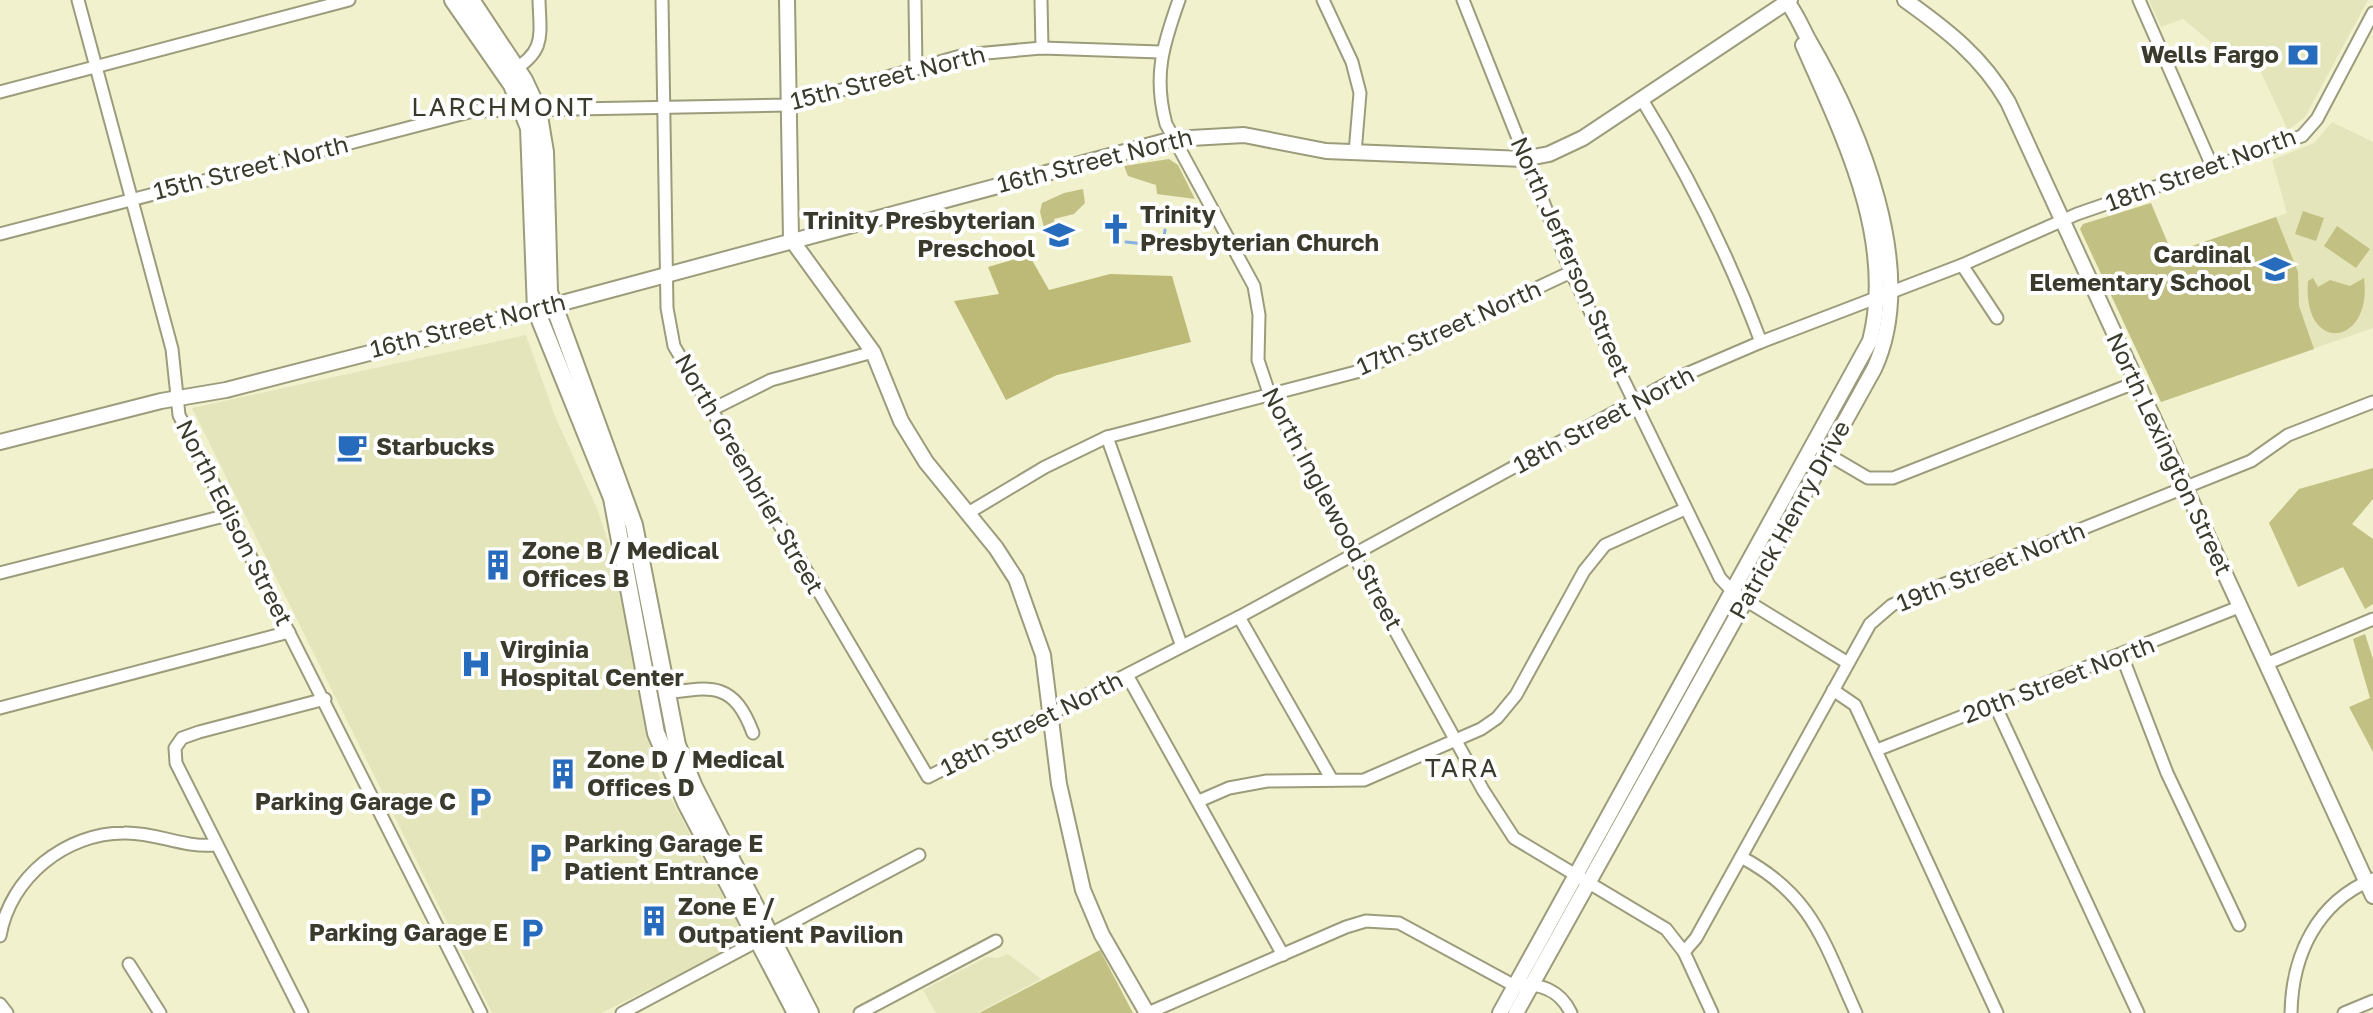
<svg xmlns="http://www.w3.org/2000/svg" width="2373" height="1013" viewBox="0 0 2373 1013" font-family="'Golos Text',sans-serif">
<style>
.built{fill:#e5e5bb}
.green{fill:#c2c183}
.forest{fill:#bcba76}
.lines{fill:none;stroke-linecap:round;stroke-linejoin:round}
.stream{stroke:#87b0e5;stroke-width:3}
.minor-casing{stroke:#9c9c7c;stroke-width:15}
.tertiary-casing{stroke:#9c9c7c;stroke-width:18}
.secondary-casing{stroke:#9c9c7c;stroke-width:20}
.minor{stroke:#fff;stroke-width:11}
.tertiary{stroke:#fff;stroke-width:14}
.secondary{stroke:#fff;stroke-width:16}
.labels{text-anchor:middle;stroke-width:8;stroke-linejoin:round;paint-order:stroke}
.poi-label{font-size:24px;font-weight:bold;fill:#3a3a2d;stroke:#fff;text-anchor:start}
.street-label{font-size:24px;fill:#3a3a2d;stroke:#fff}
.neighbourhood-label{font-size:26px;letter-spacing:2px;fill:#3a3a2d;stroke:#fff}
</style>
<rect width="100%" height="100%" fill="#f1f1ce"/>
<g class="built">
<path d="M2149,0H2368L2305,117L2288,130L2249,47L2225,54L2183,19L2161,27Z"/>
<path d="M2332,122L2373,142V328L2161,402L2121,317L2183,285L2171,253L2287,213L2272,160L2314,143Z"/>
<path d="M526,335L555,416L598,511L617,568L643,712L659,776L743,934L739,945L601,1013H492L192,408Z"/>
<path d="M1008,954L1041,979L977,1013H936L923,990L987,957L997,958Z"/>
</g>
<g class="green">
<path d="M1169,159L1178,165L1195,199L1157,194L1156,185L1128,176L1124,166Z"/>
<path d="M1083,189L1085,203L1074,214L1054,219L1055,224L1044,227L1040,212L1042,203L1064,193Z"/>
<path d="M2151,203L2172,253L2276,217L2298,272L2299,306L2314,349L2161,402L2080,229L2083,224Z"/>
<path d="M2303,211L2324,218L2316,241L2295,234Z"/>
<path d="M2337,226L2370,249L2356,268L2324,246Z"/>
<path d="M2313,278L2318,287L2330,280L2350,286L2364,278C2373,347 2302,355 2308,281Z"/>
<path d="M2373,468V499L2352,524L2373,539V604L2365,609L2343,567L2298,587L2269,523L2299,489Z"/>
<path d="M2365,634L2373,659V752L2349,707L2370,698L2353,639Z"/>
<path d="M1100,950L1133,1013H979Z"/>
</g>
<path class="forest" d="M1029,255L1049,290L1110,274L1172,276L1191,342L1057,375L1006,400L954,301L999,294L988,267Z"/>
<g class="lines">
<path class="stream" d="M1126,242L1163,246L1165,230"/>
<g class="minor-casing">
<g id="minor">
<path d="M78,0L172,349L179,415L481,1013"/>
<path d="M662,0L667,308L674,346L928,777L1239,617L1677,378L1761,342L1962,265L2077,214L2302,136L2317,119L2373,13"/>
<path d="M915,0L916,69"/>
<path d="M1041,0L1042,48"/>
<path d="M1179,0C1163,45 1153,76 1166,124L1254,286L1259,315L1258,360L1269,393L1353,554L1483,790L1514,838L1666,929L1684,952L1712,1013"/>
<path d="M1323,0L1352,62L1360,93L1355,153"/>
<path d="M1463,0L1571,272L1720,578L1734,593L1848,663"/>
<path d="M2139,0L2212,166"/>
<path d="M512,71C546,51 540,36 539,0"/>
<path d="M0,92L349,0"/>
<path d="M1641,98C1689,176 1729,256 1761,342"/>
<path d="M0,234L473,111L789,105L964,55L1042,48L1160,52"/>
<path d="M1962,265L1997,318"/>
<path d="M711,410L771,380L873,352"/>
<path d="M1107,437L1181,644"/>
<path d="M1822,451L1868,478H1893L2137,382"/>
<path d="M968,513L1045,467L1107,437L1360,371L1571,272"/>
<path d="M0,573L228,515"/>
<path d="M1239,617L1332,780"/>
<path d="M2122,656L2167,773L2239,925"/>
<path d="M2266,664L2373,619"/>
<path d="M1127,675L1283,955"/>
<path d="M1833,690L1855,705L1997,1013"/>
<path d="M667,693C714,686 734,683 753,733"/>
<path d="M1995,705L2138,1013"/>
<path d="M0,708L289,632"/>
<path d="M1877,750L2239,607"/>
<path d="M1199,801L1229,788L1267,781L1364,780L1481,729L1497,718L1516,695L1584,571L1605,545L1685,509"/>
<path d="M1741,857C1813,895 1824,943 1856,1013"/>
<path d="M0,936C10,877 66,833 124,833C156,832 183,848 215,845"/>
<path d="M1684,952L1696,938L1870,624L1892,605L2251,461L2288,435L2373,402"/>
<path d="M129,964L160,1013"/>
<path d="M0,1004L7,1013"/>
<path d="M302,1013L176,763L175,748L182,738L199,732L325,699"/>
<path d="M622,1013L919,855"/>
<path d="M860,1013L996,941"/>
<path d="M1148,1013L1346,927L1366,921L1399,923L1515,986C1539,982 1560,990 1571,1013"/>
<path d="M2291,1013C2292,955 2317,902 2373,879"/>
<path d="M2344,1013L2373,1001"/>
</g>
</g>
<g class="tertiary-casing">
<g id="tertiary">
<path d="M787,0L791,239L873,352L901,421L926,462L996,548L1016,579L1043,655L1059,784L1083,890L1102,935L1147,1013"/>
<path d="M1905,0C1947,30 1982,57 2008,102L2373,896"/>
<path d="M0,442L161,401L226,390L536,310L1173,139L1244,135L1326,151L1524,159L1549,154L1583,138L1790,0"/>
<path d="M1500,1013L1870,341C1896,240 1843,136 1803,45"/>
<path d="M1516,1013L1874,369C1920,270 1859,126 1808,39C1801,26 1796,13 1787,2"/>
</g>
</g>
<g class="secondary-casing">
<g id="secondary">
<path d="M453,0L512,85L529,128L536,310L612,498L656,733L686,803L796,1013"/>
<path d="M471,0L524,80L538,110L545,152L549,292L634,525L677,745L694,787L810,1013"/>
</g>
</g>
<use href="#minor" class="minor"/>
<use href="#tertiary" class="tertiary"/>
<use href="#secondary" class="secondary"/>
</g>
<defs>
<g id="bank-bare" transform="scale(2.4)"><path d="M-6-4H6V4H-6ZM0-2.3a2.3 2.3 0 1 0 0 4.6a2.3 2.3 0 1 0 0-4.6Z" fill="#266bbc" stroke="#fff" stroke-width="2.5" paint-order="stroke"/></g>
<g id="church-bare" transform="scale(2.4)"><path d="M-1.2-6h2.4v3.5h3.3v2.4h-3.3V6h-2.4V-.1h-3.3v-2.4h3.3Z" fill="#266bbc" stroke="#fff" stroke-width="2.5" paint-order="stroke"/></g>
<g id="school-bare" transform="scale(2.4)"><path d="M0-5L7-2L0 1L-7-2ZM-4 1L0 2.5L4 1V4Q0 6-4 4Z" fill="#266bbc" stroke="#fff" stroke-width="2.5" paint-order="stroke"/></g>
<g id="cafe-bare" transform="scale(2.4)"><path d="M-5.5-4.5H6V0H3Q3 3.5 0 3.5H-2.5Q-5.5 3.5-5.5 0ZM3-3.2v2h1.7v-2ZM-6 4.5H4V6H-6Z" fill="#266bbc" stroke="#fff" stroke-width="2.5" paint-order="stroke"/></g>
<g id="building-bare" transform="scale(2.4)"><path d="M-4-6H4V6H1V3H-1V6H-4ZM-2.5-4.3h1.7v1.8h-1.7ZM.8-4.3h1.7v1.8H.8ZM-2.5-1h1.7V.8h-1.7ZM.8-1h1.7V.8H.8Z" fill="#266bbc" stroke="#fff" stroke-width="2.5" paint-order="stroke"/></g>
<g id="hospital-bare" transform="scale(2.4)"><path d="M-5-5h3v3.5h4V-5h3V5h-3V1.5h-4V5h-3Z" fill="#266bbc" stroke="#fff" stroke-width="2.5" paint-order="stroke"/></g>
<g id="parking-bare" transform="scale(2.4)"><path d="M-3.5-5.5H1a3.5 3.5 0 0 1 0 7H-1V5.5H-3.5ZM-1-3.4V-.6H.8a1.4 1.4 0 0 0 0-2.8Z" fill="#266bbc" stroke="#fff" stroke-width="2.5" paint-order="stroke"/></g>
</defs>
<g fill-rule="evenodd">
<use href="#bank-bare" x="2303" y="55"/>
<use href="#church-bare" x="1116" y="229"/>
<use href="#school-bare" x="1059" y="235"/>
<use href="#school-bare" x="2275" y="269"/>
<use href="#cafe-bare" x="352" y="447"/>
<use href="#building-bare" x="498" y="565"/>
<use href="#hospital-bare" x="476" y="664"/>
<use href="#building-bare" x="563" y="774"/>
<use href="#parking-bare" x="480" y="802"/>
<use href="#parking-bare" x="540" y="858"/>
<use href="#building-bare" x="654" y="921"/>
<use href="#parking-bare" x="532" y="933"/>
</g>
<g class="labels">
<g class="poi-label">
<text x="2279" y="63" text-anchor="end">Wells Fargo</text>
<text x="1140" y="223">Trinity<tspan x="1140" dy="28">Presbyterian Church</tspan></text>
<text x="1035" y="229" text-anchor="end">Trinity Presbyterian<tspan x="1035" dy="28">Preschool</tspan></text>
<text x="2251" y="263" text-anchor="end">Cardinal<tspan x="2251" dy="28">Elementary School</tspan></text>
<text x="376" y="455">Starbucks</text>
<text x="522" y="559">Zone B / Medical<tspan x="522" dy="28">Offices B</tspan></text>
<text x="500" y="658">Virginia<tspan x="500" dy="28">Hospital Center</tspan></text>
<text x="587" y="768">Zone D / Medical<tspan x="587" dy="28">Offices D</tspan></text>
<text x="456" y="810" text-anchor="end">Parking Garage C</text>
<text x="564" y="852">Parking Garage E<tspan x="564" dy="28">Patient Entrance</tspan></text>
<text x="678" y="915">Zone E /<tspan x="678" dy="28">Outpatient Pavilion</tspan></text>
<text x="508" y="941" text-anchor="end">Parking Garage E</text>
</g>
<g class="street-label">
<text transform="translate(888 78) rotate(-14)" y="8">15th Street North</text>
<text transform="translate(1095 161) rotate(-14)" y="8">16th Street North</text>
<text transform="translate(251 168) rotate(-14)" y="8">15th Street North</text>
<text transform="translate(2201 170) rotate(-20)" y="8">18th Street North</text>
<text transform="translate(1570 257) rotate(66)" y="8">North Jefferson Street</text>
<text transform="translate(468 326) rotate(-14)" y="8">16th Street North</text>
<text transform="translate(1449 328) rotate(-24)" y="8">17th Street North</text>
<text transform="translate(1604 420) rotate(-28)" y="8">18th Street North</text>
<text transform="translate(2169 454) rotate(65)" y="8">North Lexington Street</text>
<text transform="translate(749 474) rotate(60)" y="8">North Greenbrier Street</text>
<text transform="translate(1332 509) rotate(62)" y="8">North Inglewood Street</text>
<text transform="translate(1790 520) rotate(-61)" y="8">Patrick Henry Drive</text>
<text transform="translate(234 523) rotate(63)" y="8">North Edison Street</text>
<text transform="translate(1991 567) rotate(-22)" y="8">19th Street North</text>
<text transform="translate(2059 680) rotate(-21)" y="8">20th Street North</text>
<text transform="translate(1032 724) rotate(-27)" y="8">18th Street North</text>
</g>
<g class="neighbourhood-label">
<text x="503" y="116">LARCHMONT</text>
<text x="1462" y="777">TARA</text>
</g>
</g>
</svg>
